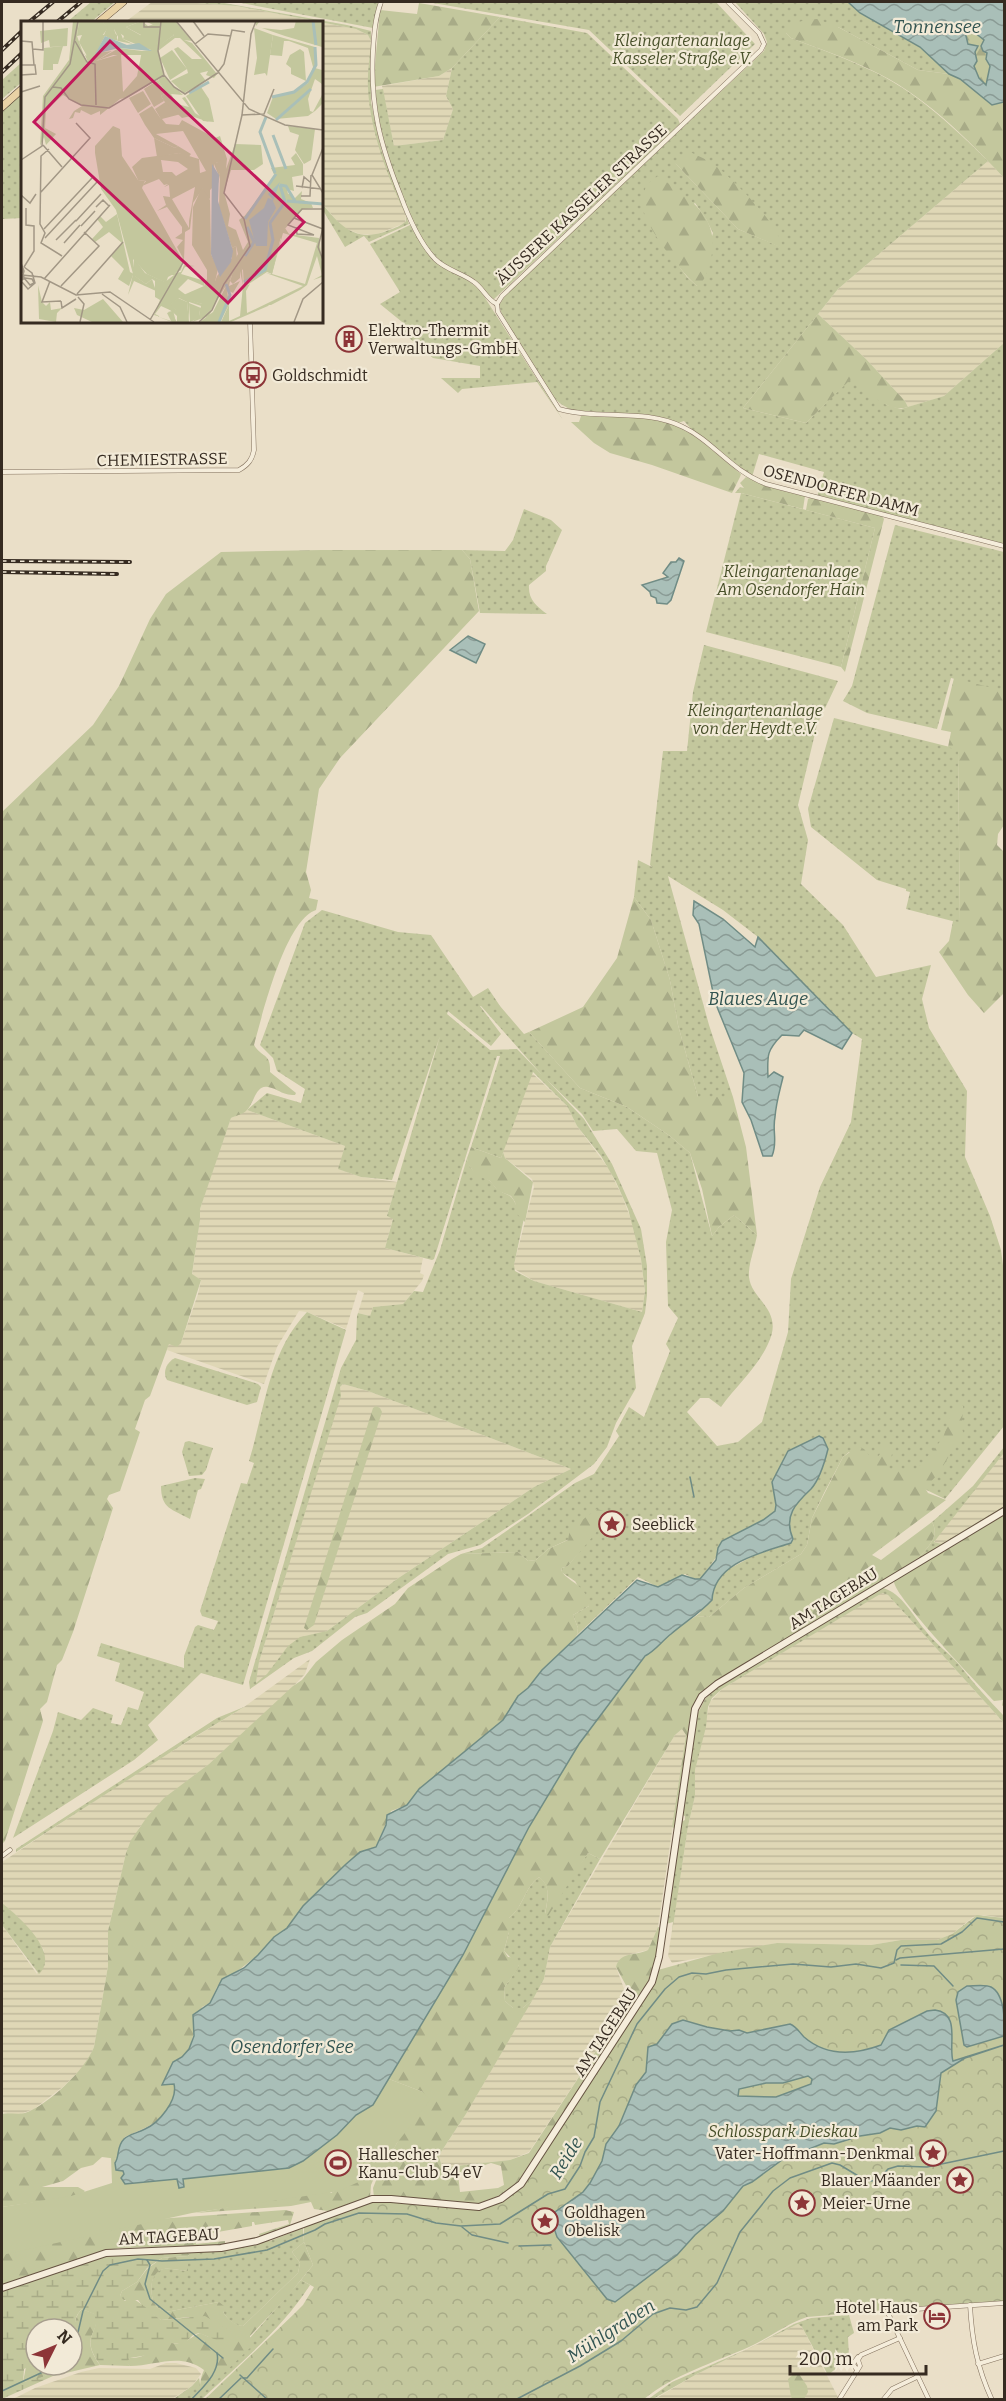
<svg xmlns="http://www.w3.org/2000/svg" width="1006" height="2401" viewBox="0 0 1006 2401" font-family="Bitter,serif">
<style>
.farmland{fill:url(#farmland-rules)}
.grass{fill:url(#grass-dots);fill-rule:evenodd}
.forest{fill:url(#forest-firs);fill-rule:evenodd}
.wetland{fill:url(#wetland-marsh)}
.park{fill:url(#park-crowns)}
.pitch{fill:#c3c79d}
.water{fill:url(#water-waves);stroke:#708c85;stroke-width:1.5;fill-rule:evenodd}
.lines{fill:none;stroke-linecap:round;stroke-linejoin:round}
.stream{stroke:#708c85;stroke-width:1.5}
.street-casing{stroke:#84725f;stroke-width:5}
.secondary-casing{stroke:#665342;stroke-width:8}
.primary-casing{stroke:#534133;stroke-width:8}
.street{stroke:#f5eddb;stroke-width:4}
.secondary{stroke:#f5eddb;stroke-width:6}
.primary{stroke:#e9d2a5;stroke-width:7}
.rail-casing{stroke:#362b21;stroke-width:4}
.rail{stroke:#f2ead7;stroke-width:1.5;stroke-dasharray:4.5;stroke-linecap:butt}
.labels{text-anchor:middle;stroke-width:4.5;stroke-linejoin:round;paint-order:stroke}
.park-label{font-size:16px;font-style:italic;fill:#48502a;stroke:#f2ead7}
.street-label{font-size:16px;fill:#362b21;stroke:#f2ead7}
.poi-label{font-size:16px;fill:#362b21;stroke:#f2ead7;text-anchor:start}
.water-label{font-size:18px;font-style:italic;fill:#325451;stroke:#f2ead7}
.inset-river{fill:none;stroke:#a9bfb8;stroke-width:3}
.inset-road{fill:none;stroke:#a29785;stroke-width:1.5}
.view{fill:#c2185b;fill-opacity:0.15;stroke:#c2185b;stroke-width:3}
.inset-edge{fill:none;stroke:#362b21;stroke-width:3}
</style>
<defs>
<pattern id="farmland-rules" width="6" height="5" patternUnits="userSpaceOnUse" patternTransform="scale(1.5)"><rect width="6" height="5" fill="#dfd7b6"/><path d="M0 2.5h6" fill="none" stroke="#c0b99c"/></pattern>
<pattern id="grass-dots" width="8" height="8" patternUnits="userSpaceOnUse" patternTransform="scale(1.5)"><rect width="8" height="8" fill="#c3c79d"/><path d="M2 2h.1M6 6h.1" fill="none" stroke="#a8ab87" stroke-width="1.8" stroke-linecap="round"/></pattern>
<pattern id="forest-firs" width="22" height="20" patternUnits="userSpaceOnUse" patternTransform="scale(1.5)"><rect width="22" height="20" fill="#c3c79d"/><path d="M5 1l3.5 6h-7zM16 11l3.5 6h-7z" fill="#a8ab87"/></pattern>
<pattern id="wetland-marsh" width="20" height="14" patternUnits="userSpaceOnUse" patternTransform="scale(1.5)"><rect width="20" height="14" fill="#c3c79d"/><path d="M1 5h8M5 5V1M11 12h8M15 12V8" fill="none" stroke="#a8ab87"/></pattern>
<pattern id="park-crowns" width="20" height="18" patternUnits="userSpaceOnUse" patternTransform="scale(1.5)"><rect width="20" height="18" fill="#c3c79d"/><path d="M2 6a3 3 0 1 1 6 0M12 15a3 3 0 1 1 6 0" fill="none" stroke="#a8ab87"/></pattern>
<pattern id="water-waves" width="16" height="10" patternUnits="userSpaceOnUse" patternTransform="scale(1.5)"><rect width="16" height="10" fill="#a9bfb8"/><path d="M0 5q4-4 8 0t8 0" fill="none" stroke="#8a9b95"/></pattern>
</defs>
<rect width="100%" height="100%" fill="#eadfc8"/>
<g class="farmland">
<path d="M152,2H184L237,6L356,29L368,35L371,41L368,84L370,104L386,167L406,216L405,223L375,235L360,234L343,228L321,202V22H125Z"/>
<path d="M452,68L446,96L453,109L443,140L394,146L382,86L439,76Z"/>
<path d="M988,161L1004,178V343L944,396L908,407L905,401L866,359L818,314L838,289Z"/>
<path d="M531,1072L567,1106L577,1126L609,1169L622,1196L632,1222L641,1259L645,1291L642,1312L534,1281L513,1268L534,1187L532,1179L505,1158L503,1152Z"/>
<path d="M247,1110L345,1146L339,1169L361,1177L397,1182L387,1216L393,1218L385,1248L423,1258L420,1273L424,1275L422,1281L403,1304L373,1307L370,1316L358,1313L364,1293L358,1290L346,1329L307,1312L299,1311L277,1347L264,1384L167,1350L169,1343H181L198,1294L201,1280L192,1275L200,1220V1209L213,1167L231,1118Z"/>
<path d="M343,1384L368,1391L571,1469L534,1487L503,1508L397,1579L327,1631L320,1634L304,1636L263,1679L256,1683L259,1662L340,1396V1387Z"/>
<path d="M1004,1453V1506L941,1544H936L934,1540Z"/>
<path d="M881,1593L888,1595L1004,1723V1918L983,1915L973,1917L952,1934L937,1940H901L871,1945L777,1943L672,1963L668,1956L688,1826L695,1796V1770L710,1702L722,1689Z"/>
<path d="M310,1659L305,1674L281,1699L209,1764L165,1798L139,1828L126,1853L108,1931V1966L94,2047L90,2057L86,2064L64,2086L34,2109L18,2115L2,2112V1925L37,1974L44,1950L21,1920L2,1903V1862L140,1771L244,1707Z"/>
<path d="M682,1729L686,1735L658,1927L648,1950L631,1954L616,1967L627,1997L623,2010L529,2152L510,2160L446,2167L442,2165L439,2157L441,2152L466,2114L544,1979L550,1947L675,1735Z"/>
<path d="M798,2324L802,2327L839,2399L653,2400L697,2374Z"/>
<path d="M166,2363H176L196,2368L201,2374L192,2386L172,2399L11,2400L35,2388L81,2372L99,2368L150,2369Z"/>
</g>
<g class="grass">
<path d="M91,2H115L91,22H67Z"/>
<path d="M184,2H219L347,25L371,31V102L381,149L409,224L369,242L364,236L345,247L321,207V202C340,226 356,244 389,230C395,228 401,226 406,221V216C388,177 370,132 368,88C367,72 370,57 371,41L368,35L356,29L237,6Z"/>
<path d="M236,2H380L373,28Z"/>
<path d="M427,2H716L755,44L680,116L589,30Z"/>
<path d="M735,2H848L860,13L920,47L949,74L918,70L838,27L786,33L791,38C817,48 843,57 868,69C915,90 952,126 988,161L838,289L743,408L806,423L851,378L887,405L901,409L944,396L1004,343V544L817,497L824,472L759,454L752,477L693,431L684,421L678,423L653,416L572,410C561,405 556,401 549,391L502,315L499,305L507,293L764,51L767,42L764,34ZM675,163L781,247L738,229ZM695,203L706,219L713,233L697,286L687,277L655,234Z"/>
<path d="M500,17L587,33L678,119L680,124L493,300C488,296 485,290 481,286C467,274 448,270 435,256C404,225 378,133 375,90L383,89L394,146L443,140L453,109L446,96L452,68Z"/>
<path d="M22,62V82L2,99V80Z"/>
<path d="M22,93V218L2,219V112Z"/>
<path d="M410,225L435,262L465,278L480,290L563,420L537,382L462,389L458,393L441,378H480V366L433,358L402,332L407,326L380,304L400,292L370,244Z"/>
<path d="M741,493L875,528L841,667L706,632Z"/>
<path d="M524,509L551,520L562,530L546,566V571L529,585C528,599 536,606 547,614L480,613L470,559L462,550L505,551L513,540Z"/>
<path d="M895,525L1004,552V692L951,678L937,729L867,713L843,701L852,686Z"/>
<path d="M704,645L838,681L817,725L798,805L808,840L801,884L843,925L876,977L931,965L922,999L929,1028L967,1091L965,1157L990,1216L1001,1250L1004,1273V1426L945,1499L849,1452L843,1457L824,1493L812,1518L807,1545L801,1554L744,1588L709,1617L696,1616L700,1613L719,1576L727,1570L755,1555L791,1543L793,1539C783,1516 796,1503 811,1489C820,1479 825,1461 828,1449L777,1477L776,1515L730,1538L699,1581L685,1574L662,1589L638,1577L577,1635L578,1628L573,1615L589,1606L575,1581L561,1572L562,1568L568,1566L595,1531L604,1523L548,1549L536,1560L528,1561L518,1552L461,1554L482,1548L575,1483L594,1474L619,1436L616,1431L629,1407L644,1417L670,1351L666,1344L678,1318L668,1306L666,1242L672,1210L657,1153L636,1151L617,1129L593,1131L582,1114L546,1079L584,1119L612,1164L641,1229L647,1266V1295L645,1313L632,1346L636,1388L616,1423L607,1447L594,1464L528,1514L480,1545L448,1554L367,1613L355,1617L312,1651L294,1658L250,1689L249,1682L341,1368L356,1340L357,1316L358,1313L370,1316L373,1307L403,1304L414,1291L423,1292L440,1250L467,1158C470,1173 478,1173 490,1181C494,1184 495,1189 500,1191C504,1194 509,1194 512,1198C518,1205 516,1212 524,1218L514,1265L515,1271L534,1281L642,1312L645,1291L641,1259L628,1209L616,1182L601,1156L577,1126L567,1106L533,1072L501,1158L471,1147L500,1056H497L434,1259L432,1260L385,1248L393,1219L387,1216L440,1036L392,1180L361,1177L338,1169L345,1146L247,1110L267,1093L301,1103L305,1089L277,1071L273,1058L260,1045L305,923L322,910L398,932L431,935L473,997L488,988L500,1006L524,1034L529,1032L580,1088L627,1107L670,1136L690,1153L712,1236L719,1227L734,1215L757,1235C755,1248 748,1264 749,1277C751,1300 785,1310 768,1344C757,1368 736,1386 721,1407L709,1398H700L687,1412L717,1446L738,1442L762,1422L788,1332L791,1279L820,1187L851,1122L862,1039L852,1033L758,937L723,910L668,876L709,1025L733,1097H698L678,1025L670,980L651,920L634,897L638,860L652,867L650,865L663,751H687L693,692ZM480,1006H481L542,1075L517,1049L490,1050L447,1014L448,1011L491,1046L501,1034ZM343,1384L368,1391L571,1469L534,1487L503,1508L397,1579L327,1631L300,1637L288,1646L267,1674L256,1683L259,1662L341,1396L340,1387Z"/>
<path d="M834,718L958,749L960,923L906,909L910,892L906,891V889L877,880L811,827L808,809Z"/>
<path d="M307,1312L346,1330L243,1685L201,1673L148,1725L158,1740L134,1760L13,1838L53,1731L58,1712L81,1720L93,1708L113,1715L111,1723L121,1725L128,1707L138,1710L144,1692L115,1681L120,1663L97,1656L101,1643L184,1668V1656L195,1627L198,1625L214,1630L218,1621L202,1616L200,1611L241,1483L247,1484L254,1463L249,1461C265,1409 268,1353 307,1312Z"/>
<path d="M175,1358L258,1384L261,1387L257,1402L247,1405L167,1380C162,1372 167,1362 175,1358Z"/>
<path d="M189,1441L213,1448L206,1470L202,1475L189,1476L182,1452L185,1442Z"/>
<path d="M1004,1447V1453L934,1542L941,1544L1004,1506V1509L915,1561C925,1550 941,1538 932,1522L973,1486Z"/>
<path d="M195,1478L205,1479L201,1489L198,1490L190,1519C172,1509 161,1509 161,1486Z"/>
<path d="M883,1588C902,1593 913,1616 925,1630C935,1644 951,1654 961,1667C975,1685 989,1700 1004,1716V1723L888,1595L882,1593L722,1689L712,1698L708,1707L706,1727L695,1770V1796L688,1826L672,1933L673,1922L666,1924L681,1822L685,1820V1816L682,1815L698,1713L705,1699L717,1687L878,1589Z"/>
<path d="M244,1707L188,1741L16,1852V1849L217,1718Z"/>
<path d="M588,1853L600,1859L550,1947L544,1979L533,1999L523,2008H513L505,2001L504,1988L519,1966L504,1951L509,1932V1918C523,1908 524,1888 539,1877C552,1886 547,1901 545,1914Z"/>
<path d="M2,1903C18,1916 61,1953 39,1974L2,1925Z"/>
<path d="M303,2228L304,2242L292,2252L300,2263L298,2273L243,2326C229,2325 223,2313 219,2302L166,2312C164,2312 158,2308 157,2307C149,2298 148,2272 163,2269C171,2268 181,2271 188,2271V2256L192,2251L267,2239L270,2241Z"/>
<path d="M301,2280L310,2285C282,2329 240,2363 202,2399L172,2400L192,2386L199,2378L201,2389L198,2397Z"/>
<path d="M849,2315L854,2333L848,2337L849,2358L828,2375L841,2399L802,2327L798,2324L697,2374L653,2399L647,2400L672,2382L752,2347L794,2324L811,2318Z"/>
</g>
<g class="forest">
<path d="M419,3L500,17L452,68L439,76L373,87L380,10L417,14Z"/>
<path d="M817,19L838,27L918,70L949,74L960,79L992,105L1004,102V178C965,136 922,93 869,69C844,57 817,48 791,38L786,33C794,21 803,20 817,19Z"/>
<path d="M965,24L984,40L990,66L987,86L979,78L974,65V46L969,44C966,37 962,31 965,24Z"/>
<path d="M688,151C698,156 709,160 717,167C733,179 783,229 782,248L738,229L675,163Z"/>
<path d="M658,176C689,198 723,218 710,262C707,272 706,280 697,286C682,273 646,228 643,208C641,202 645,191 646,185Z"/>
<path d="M818,314L866,359L905,401L908,407C887,414 867,390 851,379L806,423L743,408Z"/>
<path d="M586,415C618,417 658,414 686,431C706,442 723,460 741,474L740,477L732,493L652,465L610,453L594,443L571,422H579L581,416Z"/>
<path d="M746,477L776,489L805,496L803,509L741,493H735L740,487L744,488L740,483Z"/>
<path d="M811,497L882,516L884,519L845,672L841,667L875,528L806,510L808,499Z"/>
<path d="M321,550H462L470,559L479,611L340,758L319,789L306,872L311,890L309,898L318,900L316,910C285,920 262,1016 254,1045C262,1058 271,1053 270,1072L296,1093L295,1095C281,1095 279,1089 268,1087C256,1084 254,1103 247,1110C242,1115 237,1115 231,1118L200,1209V1220L192,1274L201,1280L181,1343L177,1347L169,1344L150,1396L145,1400L135,1429L140,1432L120,1491L109,1495L107,1499L113,1508L73,1632L62,1660L57,1665L47,1702L40,1709L43,1721L5,1841L2,1844V812L93,725L119,686L150,619L166,594L221,552Z"/>
<path d="M954,678L1004,691V825L998,834L997,845L1004,852V993L984,1013L968,995L939,952L949,941L953,921L960,922L958,750L948,747L951,732L941,730Z"/>
<path d="M634,897L651,920L670,980L678,1025L698,1097H733L746,1147L757,1235L734,1215L719,1227L712,1236L702,1189L690,1153L670,1136L627,1107L580,1088L529,1032L583,1007L617,958Z"/>
<path d="M471,1147L501,1158L503,1152L505,1158L533,1182L525,1222L517,1214L515,1202L511,1196L498,1191L490,1181L476,1175L468,1164L467,1158Z"/>
<path d="M376,1406L380,1408L382,1412L314,1625L307,1630L304,1628L373,1408Z"/>
<path d="M956,1406H963C964,1414 960,1421 963,1432L939,1473L925,1488L928,1493L946,1500L872,1555L881,1560L932,1522C941,1538 925,1550 915,1561L709,1687L699,1696L676,1829L672,1827L686,1735L682,1729L675,1735L600,1859L588,1853L548,1916L545,1915C547,1901 552,1887 539,1877C524,1888 523,1908 509,1918V1932L504,1951L508,1957L517,1958L519,1967L504,1988L505,2001L513,2008H523L533,1999L466,2114L441,2152L439,2157L442,2166L446,2167L510,2160L529,2153L623,2010L630,1994L638,1999L517,2183L503,2194L475,2205L374,2198L373,2188L377,2178L397,2143L423,2092L389,2079L396,2063L537,1812L579,1743L640,1662L669,1634L696,1616L709,1617L744,1588L801,1554L807,1545L812,1518L843,1457L854,1449L859,1447L864,1449L872,1459H876L880,1454L881,1441L894,1447L888,1468L892,1471L917,1469L943,1438L952,1410ZM491,2163L501,2166L504,2185L498,2188L460,2192L458,2174Z"/>
<path d="M597,1509L604,1511L607,1516C603,1526 577,1555 568,1566L562,1568L561,1571C571,1584 587,1585 589,1606L573,1615L578,1628L577,1635L570,1645L542,1670L528,1688L518,1696L503,1720L419,1789L407,1805L391,1811L376,1847L360,1852L345,1865L303,1906L287,1928L274,1937L258,1955L217,1987L210,2003L202,2007L189,2049L182,2057L173,2062L163,2085L174,2084L176,2090C166,2122 151,2125 125,2137L119,2148L118,2159L102,2157L93,2165L81,2168L63,2181L42,2187H78L85,2191L79,2196L2,2207V2114C9,2112 17,2115 25,2113C48,2105 85,2070 94,2047L108,1966V1931L126,1853L131,1840L147,1817L164,1798L209,1764L293,1686L302,1680L316,1662L342,1640L395,1604L408,1588L452,1559L461,1554L518,1552L528,1561L536,1560L548,1549L568,1540L570,1529Z"/>
<path d="M1004,1515V1708L1002,1705L1003,1700L994,1701C978,1684 895,1597 894,1582L898,1577Z"/>
<path d="M658,1927L661,1928C657,1952 655,1977 639,1996L629,1991L616,1967C620,1951 636,1956 648,1950Z"/>
<path d="M381,2162L371,2185L370,2197L328,2211L314,2209L311,2202L291,2206L196,2213L327,2189L331,2193Z"/>
<path d="M285,2210L294,2212L290,2225L260,2237L259,2234L289,2224L288,2220L255,2225L254,2222H252V2226L195,2236L196,2244L225,2241V2245L119,2248L102,2252L2,2286V2250L114,2222Z"/>
<path d="M304,2242L313,2265L287,2297L250,2336V2348L197,2399C201,2388 199,2380 204,2370C180,2352 156,2366 130,2366L126,2362L130,2358C150,2358 151,2347 165,2343C169,2342 174,2344 179,2343C188,2342 192,2336 200,2333L209,2337L189,2317L161,2320L145,2309L138,2300H121L120,2296L122,2291L137,2282L147,2269L162,2258L188,2256V2271C181,2271 171,2268 164,2269C148,2272 149,2298 157,2307C158,2308 165,2312 166,2312L219,2302L224,2306L223,2311C226,2319 235,2325 243,2326L298,2273L300,2263L292,2252Z"/>
<path d="M82,2309L95,2314C102,2334 78,2334 100,2365L53,2376L49,2374L39,2379L23,2382L26,2367L36,2363L72,2365V2359L76,2356C75,2342 70,2320 82,2309Z"/>
<path d="M794,2374H799L807,2386L808,2392L804,2399H793L791,2397L788,2379Z"/>
</g>
<path class="wetland" d="M192,2251L188,2256L162,2258L147,2268L137,2282L122,2291L120,2296L125,2301L128,2298C138,2298 152,2314 161,2320L205,2316L230,2331V2335L226,2340L219,2341L199,2333L193,2335L185,2343H166L148,2355L130,2358L127,2362L130,2366L100,2365C78,2334 102,2334 94,2314L82,2309C71,2319 76,2330 78,2342C79,2346 77,2352 76,2356L72,2359V2329H36V2363L24,2369L23,2382C32,2380 41,2378 49,2374L53,2376L2,2399V2291L103,2256Z"/>
<path class="park" d="M977,1915L1004,1918V2301L807,2317C786,2324 769,2338 749,2347C713,2363 675,2374 644,2399L204,2400L295,2313L303,2305L314,2287L301,2280L313,2265L304,2242V2225L372,2201L479,2209L522,2186L658,1970L719,1953L777,1943L871,1945L901,1940H937L952,1934Z"/>
<path class="pitch" d="M389,2079L423,2092L430,2100L397,2143L382,2171L339,2191L192,2213L2,2255V2207L71,2196L112,2183L111,2157L174,2177L321,2144Z"/>
<g class="water">
<path d="M848,2H1004V102L992,105L960,79L949,74L920,47L860,13ZM965,25L984,40L981,46L983,51L987,53L986,59L990,66L986,85L979,78L974,66L977,61L975,52L978,46L968,44L964,28Z"/>
<path d="M679,558L684,561L671,600L667,604L657,603L656,598L651,596L650,592L642,585L668,577L663,573L671,562H676Z"/>
<path d="M468,636L485,644L476,663L450,650Z"/>
<path d="M694,901L723,919L755,947L758,937L852,1033L842,1049L804,1030L799,1036L782,1035C767,1050 767,1055 768,1077L774,1072L783,1077C780,1090 776,1103 775,1117C772,1131 778,1142 772,1156H763L751,1120L742,1102L744,1073L715,1002L699,924L693,915Z"/>
<path d="M819,1436L823,1438L828,1449C825,1461 820,1479 811,1489C796,1503 783,1516 793,1539L791,1543C761,1553 714,1562 712,1600C700,1613 685,1622 671,1634C662,1641 655,1651 645,1656L579,1744L529,1827L463,1955L373,2105L356,2115L337,2135L303,2161L289,2168L183,2179L184,2187L179,2188L177,2179L125,2184L121,2178L124,2174L123,2171L116,2170L115,2163C120,2156 116,2147 124,2139C129,2134 138,2133 145,2129C159,2123 178,2100 174,2084L162,2085L173,2062L182,2057L189,2049L194,2036L193,2015L210,2003L222,1979L244,1968L258,1955L274,1937L287,1928L303,1906L345,1865L360,1852L376,1847L386,1825L387,1815L407,1805L419,1789L503,1720L518,1696L528,1688L542,1670L637,1580L658,1587L682,1575L695,1579H700L716,1560L718,1548L722,1541L763,1520L775,1511L776,1505L772,1482L788,1451Z"/>
<path d="M967,1986C974,1986 985,1984 991,1987C1005,1994 1005,2023 1004,2036L967,2047L964,2045L956,2000L958,1992Z"/>
<path d="M935,2010C961,2013 948,2045 953,2061L1004,2045L965,2058L941,2073L936,2111L925,2127L917,2126L901,2130L890,2128L880,2133L860,2136L834,2144L824,2143L782,2160L752,2182L743,2186L723,2211L695,2235L677,2255L615,2302L607,2299L557,2237L552,2222L555,2212L583,2192L590,2183L602,2161L606,2144L619,2126L636,2085L646,2072L648,2047L657,2044L672,2024L683,2020L707,2027L730,2031L739,2030L747,2033L790,2024C797,2027 799,2032 804,2037C827,2057 854,2055 881,2045L889,2030L927,2011ZM808,2076L812,2079L811,2084L776,2097L738,2096L739,2089L766,2083H783Z"/>
</g>
<g class="lines">
<g class="stream">
<path d="M690,1477L694,1497"/>
<path d="M896,1960L900,1958L1004,1949"/>
<path d="M901,1965L934,1966L953,1986"/>
<path d="M462,2227L472,2235L508,2243"/>
<path d="M519,2246L551,2245"/>
<path d="M147,2260L150,2265L145,2284L150,2299L223,2358"/>
<path d="M72,2358L83,2311L103,2271L110,2265L138,2259L162,2261L214,2259L267,2250L315,2230L325,2224L359,2213L407,2214L436,2223L461,2226L500,2224L548,2194L565,2189L580,2166L585,2152L594,2137L600,2102L637,2024L665,1989L679,1977L692,1973L706,1974L726,1970L793,1964L831,1967L856,1964L881,1968L894,1963L897,1950L901,1946L941,1944L962,1932L977,1918L1004,1922"/>
<path d="M240,2375L268,2400"/>
<path d="M243,2378H247L273,2349"/>
<path d="M2,2391L58,2365"/>
<path d="M191,2400C203,2387 221,2372 217,2353"/>
<path d="M218,2400L241,2378"/>
<path d="M515,2400L580,2366L621,2341L653,2314L670,2308L686,2310L697,2307L717,2283L740,2232L773,2191L790,2178L832,2163L840,2165L865,2180L872,2181L880,2178L888,2169L898,2166L927,2167L1004,2151"/>
</g>
<g class="street-casing">
<g id="street">
<path d="M381,2C375,18 374,34 373,51C370,106 380,144 400,194C408,216 419,242 435,259C446,270 462,273 474,282C483,288 487,300 497,304"/>
<path d="M497,304L498,312L559,409C599,420 645,408 683,427C713,441 730,470 766,484L1004,546"/>
<path d="M497,304L502,296L761,50L764,44L759,33L728,2"/>
<path d="M2,472L239,470C248,465 252,460 254,450L250,321"/>
<path d="M2,1856L10,1850"/>
<path d="M970,2305C972,2341 977,2367 992,2400"/>
<path d="M978,2364L1004,2356"/>
<path d="M857,2370L853,2364L858,2357"/>
<path d="M840,2398L860,2366L858,2360L861,2355L900,2338"/>
<path d="M883,2400L892,2389L917,2377"/>
<path d="M929,2400L887,2311L1004,2303"/>
</g>
</g>
<g class="secondary-casing">
<path id="secondary" d="M2,2288L106,2253L221,2248L257,2241L372,2199H391L479,2207L501,2199L521,2184L652,1982L659,1957L695,1709L702,1696L717,1684L1004,1511"/>
</g>
<g class="primary-casing">
<g id="primary">
<path d="M99,22L123,2"/>
<path d="M2,107L22,89"/>
</g>
</g>
<use href="#street" class="street"/>
<use href="#secondary" class="secondary"/>
<use href="#primary" class="primary"/>
<g class="rail-casing">
<g id="rail">
<path d="M29,22L53,2"/>
<path d="M57,22L81,2"/>
<path d="M2,50L22,31"/>
<path d="M2,72L22,53"/>
<path d="M2,561L130,562"/>
<path d="M2,572L117,574"/>
</g>
</g>
<use href="#rail" class="rail"/>
</g>
<defs>
<g id="building-ring" transform="scale(1.35)"><circle r="9.5" fill="#f2ead7" stroke="#8d3538" stroke-width="1.5"/><path d="M-4-6H4V6H1V3H-1V6H-4ZM-2.5-4.3h1.7v1.8h-1.7ZM.8-4.3h1.7v1.8H.8ZM-2.5-1h1.7V.8h-1.7ZM.8-1h1.7V.8H.8Z" fill="#8d3538"/></g>
<g id="bus-ring" transform="scale(1.35)"><circle r="9.5" fill="#f2ead7" stroke="#8d3538" stroke-width="1.5"/><path d="M-5-6H5V4H4V6H2V4H-2V6H-4V4H-5ZM-3.5-4V0h7V-4ZM-3.5 1.2v1.5H-2V1.2ZM2 1.2v1.5H3.5V1.2Z" fill="#8d3538"/></g>
<g id="sight-ring" transform="scale(1.35)"><circle r="9.5" fill="#f2ead7" stroke="#8d3538" stroke-width="1.5"/><path d="M0-6L1.8-2.2L6-1.7L2.9 1.2L3.7 5.4L0 3.3L-3.7 5.4L-2.9 1.2L-6-1.7L-1.8-2.2Z" fill="#8d3538"/></g>
<g id="stadium-ring" transform="scale(1.35)"><circle r="9.5" fill="#f2ead7" stroke="#8d3538" stroke-width="1.5"/><path d="M0-5a6.5 5 0 1 0 0 10a6.5 5 0 1 0 0-10ZM-3.5-1.8h7v3.6h-7Z" fill="#8d3538"/></g>
<g id="hotel-ring" transform="scale(1.35)"><circle r="9.5" fill="#f2ead7" stroke="#8d3538" stroke-width="1.5"/><path d="M-6-4.5h1.5V1H6V5H4.5V3h-9V5H-6ZM-4 0a1.8 1.8 0 1 1 3.6 0ZM.5 0V-2.5h3Q6-2.5 6 0Z" fill="#8d3538"/></g>
</defs>
<g fill-rule="evenodd">
<use href="#building-ring" x="349" y="339"/>
<use href="#bus-ring" x="253" y="375"/>
<use href="#sight-ring" x="612" y="1524"/>
<use href="#sight-ring" x="933" y="2153"/>
<use href="#stadium-ring" x="338" y="2163"/>
<use href="#sight-ring" x="960" y="2180"/>
<use href="#sight-ring" x="802" y="2203"/>
<use href="#sight-ring" x="545" y="2221"/>
<use href="#hotel-ring" x="937" y="2316"/>
</g>
<g class="labels">
<g class="park-label">
<text x="682" y="46">Kleingartenanlage<tspan x="682" dy="18">Kasseler Straße e.V.</tspan></text>
<text x="791" y="577">Kleingartenanlage<tspan x="791" dy="18">Am Osendorfer Hain</tspan></text>
<text x="755" y="716">Kleingartenanlage<tspan x="755" dy="18">von der Heydt e.V.</tspan></text>
<text x="783" y="2137">Schlosspark Dieskau</text>
</g>
<g class="street-label">
<text transform="translate(581 204) rotate(-43)" y="6">ÄUSSERE KASSELER STRASSE</text>
<text transform="translate(162 459) rotate(-1)" y="6">CHEMIESTRASSE</text>
<text transform="translate(841 490) rotate(15)" y="6">OSENDORFER DAMM</text>
<text transform="translate(833 1598) rotate(-32)" y="6">AM TAGEBAU</text>
<text transform="translate(605 2032) rotate(-57)" y="6">AM TAGEBAU</text>
<text transform="translate(169 2236) rotate(-3)" y="6">AM TAGEBAU</text>
</g>
<g class="poi-label">
<text x="368" y="336">Elektro-Thermit<tspan x="368" dy="18">Verwaltungs-GmbH</tspan></text>
<text x="272" y="381">Goldschmidt</text>
<text x="632" y="1530">Seeblick</text>
<text x="914" y="2159" text-anchor="end">Vater-Hoffmann-Denkmal</text>
<text x="358" y="2160">Hallescher<tspan x="358" dy="18">Kanu-Club 54 eV</tspan></text>
<text x="940" y="2186" text-anchor="end">Blauer Mäander</text>
<text x="822" y="2209">Meier-Urne</text>
<text x="564" y="2218">Goldhagen<tspan x="564" dy="18">Obelisk</tspan></text>
<text x="918" y="2313" text-anchor="end">Hotel Haus<tspan x="918" dy="18">am Park</tspan></text>
</g>
<g class="water-label">
<text x="937" y="33">Tonnensee</text>
<text x="758" y="1005">Blaues Auge</text>
<text x="292" y="2053">Osendorfer See</text>
<text transform="translate(566 2158) rotate(-58)" y="6">Reide</text>
<text transform="translate(611 2331) rotate(-33)" y="6">Mühlgraben</text>
</g>
</g>
<g transform="translate(21 21)">
<rect width="302" height="302" fill="#eadfc8"/>
<path d="M52,0H58L56,15L66,43H75L67,41L63,32L65,35L80,13L83,14L86,7L81,0H121L105,6L121,15V3L123,21V7H138L137,25L153,14L124,0H154L171,20L163,19L171,22L196,53L193,57L185,54L187,50L179,52L185,60L163,72L150,60L167,52L166,48L149,59L140,39L143,54L152,67L142,55L108,76L99,78L79,94V90L70,94L60,89L59,92L54,91L52,97L48,98L53,90L61,85L42,74L25,89L24,107L35,113L25,124L23,116L19,125L22,75L48,39ZM93,8L103,15L102,18L130,29L121,30L116,55L102,71L100,33L75,40L91,30L75,32L84,15L97,20ZM154,17H159L181,38H171L157,26L153,28L166,48L151,29L139,37L137,30ZM234,0H239L235,5L241,7L260,9L273,7L275,0H301V26L264,15L235,5ZM47,7L46,25L29,26L28,19L20,22L19,10ZM252,14L294,26V47L301,49V63L294,58L287,78L289,90L292,91L301,74V83L294,90L287,95L255,98L246,92L252,76L274,71L287,62L292,46L287,27L268,20H263L261,35L249,34ZM279,28L283,31L285,60L270,53V47L265,43L269,34ZM137,59L145,72L140,75L143,80L133,86L123,68ZM180,66L188,78L193,101L182,100L165,75ZM122,70L130,83L117,92L108,77ZM146,80L160,93L141,98L145,103L158,104L161,99L194,117L199,115L206,138L195,142L199,154L196,167L197,153L193,143L194,164L189,169V178L182,174V167L172,182L169,208L164,211L163,239L156,226L162,219L154,217L161,212V206L146,186L136,190L145,184L142,175L149,176L148,164L143,166L147,163L143,164L138,158L121,165L125,160L117,159L111,146L121,137L158,132L178,138L179,152L185,150L162,110L135,113L157,125L154,127L133,117L124,104L118,93L131,85L140,98L134,88ZM140,139L157,141L167,148L155,155L151,151H142ZM174,166L168,200V207L151,178ZM96,193L109,251L113,253V237L124,252L144,261L153,254H143L160,251L163,244L174,245L164,246L160,253L184,260L183,265L167,258L157,268L165,274L172,270L165,275H159L181,283L183,294L191,289L188,295L171,301L178,295L180,285L168,281V301L166,281L158,277L150,283L166,301L152,289L155,301L147,291L151,290L140,285L134,293L140,296L133,294L139,279L134,276V260L131,258L125,263L112,254L108,265L97,258L103,248L90,235L101,222L88,211L74,221L71,218L82,206L76,198L79,195L85,201ZM264,207L268,213L298,217L301,241V256L292,259L301,254L296,235L286,264L279,269L250,284H248L247,285L210,301H200L208,284V300L219,295L222,265L219,250V257L212,263L209,260L215,242L221,248L222,266L229,263L225,270L226,292L282,265L245,252L250,253L260,218L256,214ZM262,212L296,222L284,263L251,253ZM17,264L21,281L25,285L29,281L30,289L41,287L36,292L35,301L18,298ZM82,278L102,301H71L56,294L53,287L63,289Z" fill="#c3c79d" fill-rule="evenodd"/>
<path d="M58,0H81L87,7L66,35L58,21L61,14L56,15ZM95,0L102,18L112,23L97,20V14L94,19L86,16L88,10V15L90,10L96,14L92,6ZM121,0L127,5L140,1L153,14L138,25L130,24H136L137,7H123V21L114,18L120,14L105,6ZM233,7L252,14L246,55L244,52L233,54L236,37ZM98,27L121,30V34H92L75,40ZM142,55L162,74L150,73L156,83L168,86L161,77L164,76L174,92L188,101L170,95L161,97L143,80L140,75L145,72L137,59ZM92,105L99,108L101,135L117,159L124,160L121,167L162,240L160,249L147,256L145,262L126,253L112,238L114,255L125,263L131,258L135,270L113,260L107,274L112,253L95,189L80,168L74,132V125ZM133,117L154,127L157,125L170,133L167,137L158,132L136,136ZM214,123L240,124L242,143L233,149H210L203,171L209,193L207,205L215,209L222,229L227,221L218,199L223,195L229,224L191,288L182,296L179,289L178,297L169,301L168,282L180,287L181,283L158,276L183,265L186,258V249L171,224L172,186L181,166L189,179L190,233L197,248L194,261L201,260L217,233L215,225L211,227L198,186L199,154L194,143L201,138L199,129L206,138L205,148ZM157,277L166,281L168,301H151L138,296L150,300L146,292L149,291L156,301V295L147,287L155,289L149,283Z" fill="#c3c79d"/>
<path d="M210,255L208,265L219,260L212,272L206,269L208,284L199,301H179L192,291Z" fill="#c3c79d"/>
<path d="M275,132L282,143V154L271,156L273,170L266,168L267,173L270,172L273,178L281,170L280,178L290,182L292,187L282,188L261,211L251,253L246,251L223,266L222,249L216,245L229,226L222,197L254,155L250,147L274,144L270,137Z" fill="#c3c79d"/>
<path d="M42,25L37,43H32V49H22L23,27ZM267,105L294,108L290,139L283,143L274,129L278,114L269,111ZM215,225L216,239L193,276L189,274L196,255L211,237V227Z" fill="#c3c79d"/>
<path d="M84,15L106,24L118,22L131,30L98,27L74,33ZM191,143L198,154L197,180L212,230L210,241L199,256L190,233ZM259,161L252,180L255,187L247,201L246,225H235L228,199L243,187L247,177L252,179L247,173Z" fill="#a9bfb8"/>
<path class="inset-river" d="M292,0L295,24M168,72L188,61M251,76L273,71L286,61L295,44L294,26M245,96L239,111L254,152M255,99L290,68M252,114L265,148M259,164L265,165L274,180M266,180L302,183M224,198L255,153M224,235L233,221L226,206M223,261L244,249L252,219L249,202L264,181L259,164M198,301L209,274L205,263"/>
<path class="inset-road" d="M123,0V6H139M140,0L137,30L143,54L153,66L164,73L198,51M155,0L228,88L264,104L302,109M172,0L183,15M0,20L11,21L13,44M54,20L66,41L74,43L75,84M174,23L187,13L210,15M12,28L22,29V0M0,44H14L15,53L0,54M197,51L203,43L211,9L224,11M32,66L40,67L48,78L60,84L88,87L143,54M0,71L19,65M221,94L243,93L253,68M22,124L41,146M302,127L291,154L302,172M28,128L20,135L19,203L24,212L20,222L41,235M0,139L21,125L24,76L49,43L57,0M275,165L300,168M281,167L283,156L289,161M20,171L69,117L55,102M0,174L9,182L15,173M280,175H289L290,154M75,186L82,179L88,185M273,197L302,208M55,200L80,173M60,205L74,190M275,206L276,213L293,214M302,207L297,226L302,239M23,208L71,157M293,214L267,204L281,188H302M24,217L76,161M35,219L55,199M43,222L59,204M0,242L3,250L0,261M0,244L3,257L4,258L9,264L13,262L11,258L4,257H3V258H2L1,259M3,246L13,230V205L5,204V187M1,254L20,256L55,274L89,271L133,301M23,258L89,184M29,260L21,281L40,280M1,261L7,268L14,262L11,252L3,246M40,265L78,225L63,211M56,273L102,221M81,273L99,286L106,301M57,276L63,283L59,301M40,280L41,287L55,278M129,299L163,240M178,301L191,289L203,263L229,225L223,198L203,172L221,94L230,13L235,0M273,301L282,278L302,261"/>
<path class="view" d="M89,20L283,201L207,282L13,101Z"/>
<rect width="302" height="302" class="inset-edge"/>
</g>
<rect width="1006" height="2401" fill="none" stroke="#362b21" stroke-width="6"/>
<g transform="translate(54 2347) rotate(47)"><circle r="28" fill="#f2ead7" stroke="#a79e8e" stroke-width="1.5"/>
<path d="M0-4.5L10 22L0 15L-10 22Z" fill="#8d3538"/>
<text y="-9" font-size="16" font-weight="bold" text-anchor="middle" fill="#362b21">N</text>
</g>
<path d="M790 2365v9h136v-9" fill="none" stroke="#362b21" stroke-width="3"/>
<text x="799" y="2365" font-size="18" fill="#362b21" stroke="#f2ead7" stroke-width="4.5" paint-order="stroke">200 m</text>
</svg>
